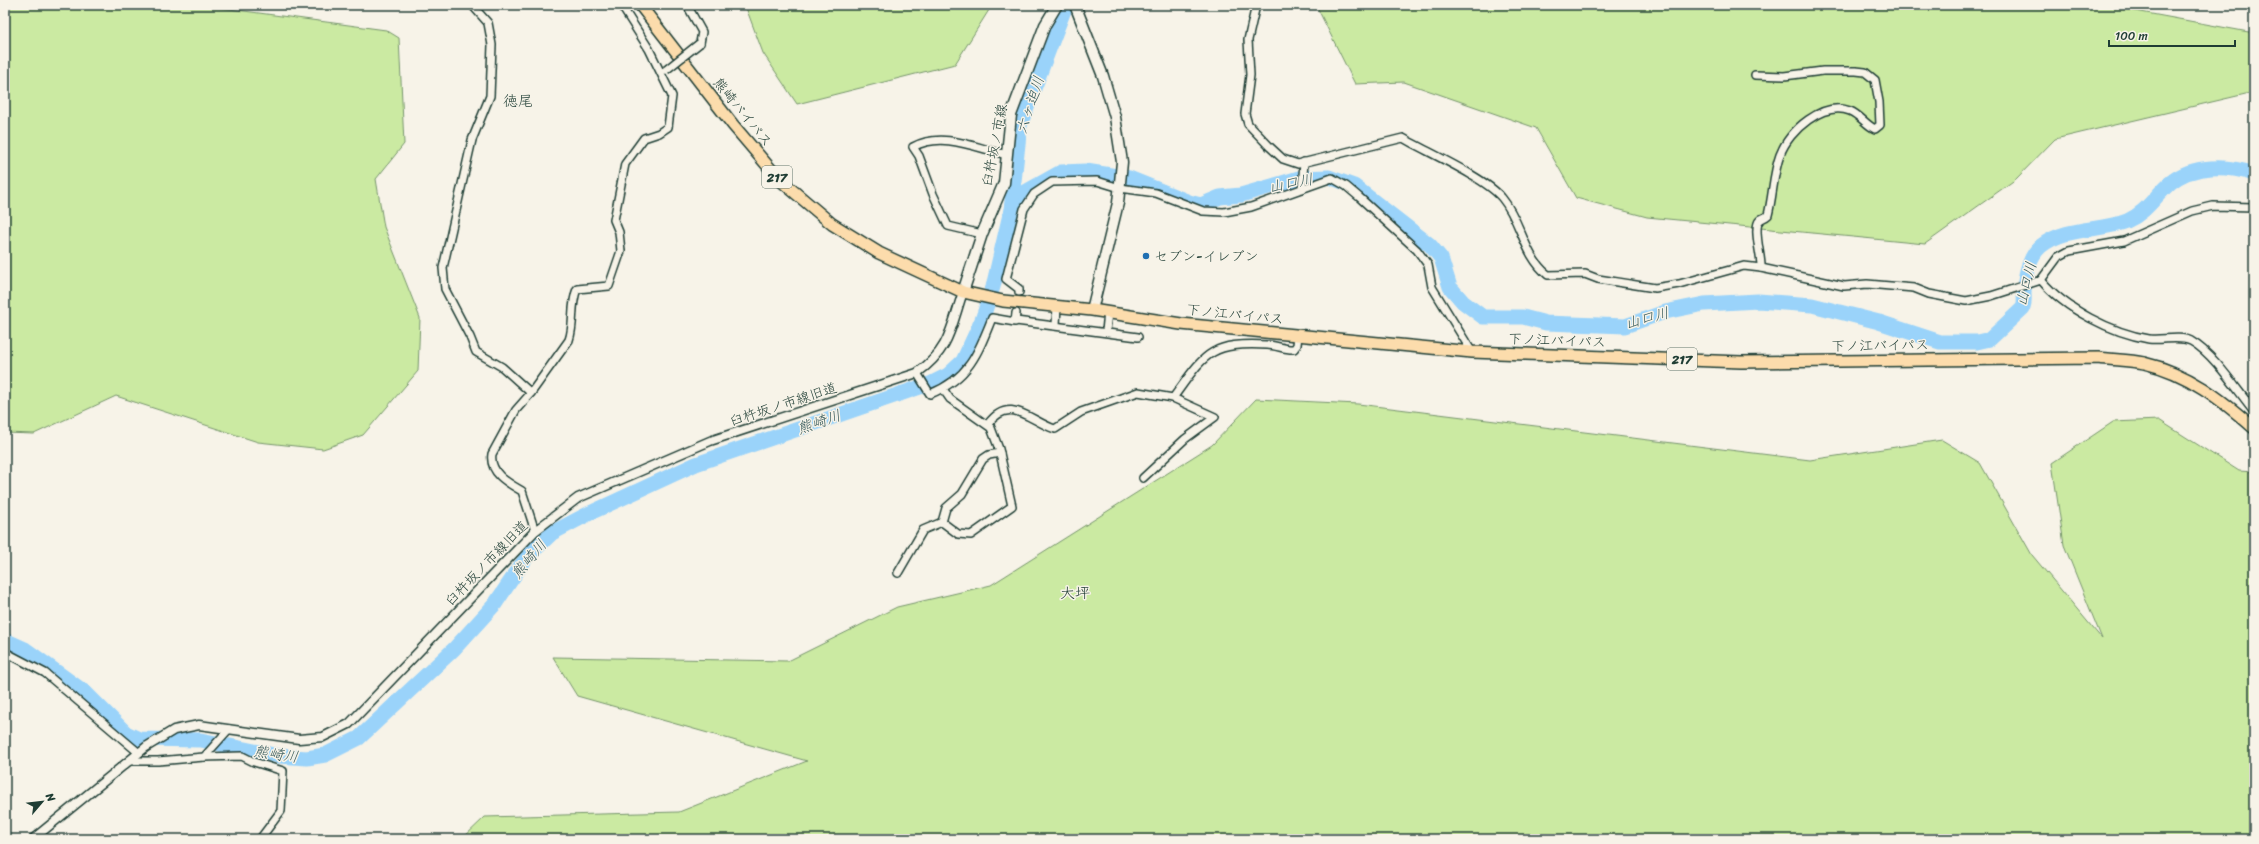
<svg xmlns="http://www.w3.org/2000/svg" width="2259" height="844" viewBox="0 0 2259 844" font-family="Sriracha,'Klee One',sans-serif">
<style>
.green{fill:#cbeaa2;stroke:#75946b}
.lines{fill:none;stroke-linecap:round;stroke-linejoin:round}
.river{stroke:#9ad3fa;stroke-width:15}
.minor-casing{stroke:#1f3d34;stroke-width:10}
.tertiary-casing{stroke:#1f3d34;stroke-width:11}
.secondary-casing{stroke:#1f3d34;stroke-width:13}
.trunk-casing{stroke:#1f3d34;stroke-width:14}
.minor{stroke:#f7f3e8;stroke-width:7}
.tertiary{stroke:#f7f3e8;stroke-width:8}
.secondary{stroke:#f7f3e8;stroke-width:10}
.trunk{stroke:#fcdcac;stroke-width:11}
.minor-bridge-casing{stroke:#1f3d34;stroke-width:10;stroke-linecap:butt}
.minor-bridge{stroke:#f7f3e8;stroke-width:7}
.poi-dot{fill:#1f6fb2;stroke:#f7f3e8;stroke-width:1.5}
.labels{text-anchor:middle;stroke-width:3;stroke-linejoin:round;paint-order:stroke}
.shield{fill:#f7f3e8;stroke:#60746a;stroke-width:1}
.shield-label{font-size:13px;font-weight:bold;fill:#1f3d34}
.street-label{font-size:14px;fill:#1f3d34;stroke:#f7f3e8}
.poi-label{font-size:14px;fill:#1f3d34;stroke:#f7f3e8;text-anchor:start}
.neighbourhood-label{font-size:15px;fill:#1f3d34;stroke:#f7f3e8}
.water-label{font-size:15px;font-style:italic;fill:#385b5c;stroke:#f7f3e8}
</style>
<rect width="100%" height="100%" fill="#f7f3e8"/>
<filter id="ink" filterUnits="userSpaceOnUse"><feTurbulence type="fractalNoise" baseFrequency=".025" numOctaves="2"/><feDisplacementMap in="SourceGraphic" scale="8" xChannelSelector="R" yChannelSelector="G"/><feConvolveMatrix kernelMatrix="1 2 1 2 8 2 1 2 1" color-interpolation-filters="sRGB"/></filter>
<g filter="url(#ink)">
<g class="green">
<path d="M5,5H199L386,30L399,38L404,144L376,179L384,227L420,318L418,371L363,435L323,449L258,442L116,396L34,434L5,433Z"/>
<path d="M745,5H990L989,10L955,64L797,104L763,53Z"/>
<path d="M1316,5H2115L2130,10L2254,33V92L2055,139L2016,179L1925,244L1647,217L1576,198L1536,128L1404,82L1355,84Z"/>
<path d="M1256,399L1358,404L1810,460L1942,440L1980,463L2032,555L2102,639L2064,545L2052,463L2113,422L2159,420L2239,471L2254,472V839H462L485,817L679,812L807,761L577,696L553,657L788,661L897,607L991,585L1212,445Z"/>
</g>
<g class="lines">
<g class="river">
<path d="M1011,210L1013,204L1027,191L1061,172L1086,171L1129,178L1189,202L1201,205L1220,197L1241,195L1299,178L1329,177L1354,186L1430,245L1441,258L1450,287L1463,302L1483,317H1523L1546,323L1625,326L1665,312L1704,304L1758,301L1812,305L1879,322L1940,342H1977L1990,339L2023,308C2025,303 2024,298 2024,293C2024,278 2029,256 2041,246C2067,226 2099,232 2127,221C2147,212 2155,196 2170,183C2193,164 2228,165 2254,174"/>
<path d="M5,640L25,649L86,693L126,733L139,739L201,740L279,756L307,758L325,755L359,738L454,649L495,604L526,558L552,533L590,513L696,464L932,383L948,375L963,361L982,320L993,287L1011,210L1020,125L1066,5"/>
</g>
<g class="minor-casing">
<g id="minor">
<path d="M472,5L488,23L492,45L490,96L472,140L443,268L445,289L470,337L476,352L502,367L531,393"/>
<path d="M687,5L702,32L700,43"/>
<path d="M1256,5L1248,40L1250,75L1245,114L1248,124L1270,147L1283,159L1298,164L1403,138C1427,152 1486,178 1502,198C1522,222 1523,255 1548,275L1585,274L1598,279L1655,288L1679,284L1744,266L1761,268L1844,286L1867,284L1914,288L1929,294L1966,301L1991,296L2041,280L2058,257L2069,251L2124,241L2192,211L2213,206L2254,207"/>
<path d="M1755,75L1784,76L1823,71H1856L1865,72L1875,80L1879,102L1880,125L1875,129C1866,125 1860,115 1850,111C1823,101 1789,130 1780,155C1773,174 1773,196 1768,215C1765,218 1762,218 1760,220C1752,227 1762,257 1761,268"/>
<path d="M1302,189L1304,162"/>
<path d="M982,234L948,226L933,194L919,156L913,147C943,131 976,148 1007,155"/>
<path d="M2041,280C2065,309 2112,333 2149,339C2161,341 2179,335 2191,341C2214,354 2237,390 2254,411"/>
<path d="M1019,292V289L1006,279L1024,209L1034,194L1052,182L1097,181L1120,188L1156,193L1203,211L1224,212L1251,207L1332,178L1346,186L1359,197L1417,250L1428,265L1432,287L1472,352"/>
<path d="M1016,321L1138,337"/>
<path d="M1056,325L1057,306"/>
<path d="M1106,331L1108,312"/>
<path d="M917,373L930,394C968,379 978,354 992,318L1015,322L1016,313"/>
<path d="M1173,398C1205,354 1209,342 1267,345C1276,345 1286,350 1294,349L1297,345L1298,335"/>
<path d="M988,424C1010,394 1031,422 1055,429L1081,412L1138,392L1173,398L1215,417L1185,439L1143,478"/>
<path d="M942,522L958,534L971,535L1012,506L999,449L991,428L950,399L943,389"/>
<path d="M942,522L946,508L962,494L983,459L989,455L1000,453"/>
<path d="M535,531L522,491C508,483 489,473 492,454L516,410L531,393L569,340C575,323 570,306 577,289L609,286L621,251L619,232L614,220L625,164L644,138L659,133L668,127L672,96L649,49L621,5"/>
<path d="M898,573L923,530L942,522"/>
<path d="M5,652L45,673L139,753"/>
<path d="M204,757L242,756L254,762L283,771L281,811L260,839"/>
<path d="M129,761H158L204,757L229,729"/>
</g>
</g>
<g class="tertiary-casing">
<path id="tertiary" d="M33,839L146,747L174,730L199,725L299,739L323,737L349,724L535,531L578,498L710,441L917,373C950,350 951,327 963,292"/>
</g>
<g class="secondary-casing">
<g id="secondary">
<path d="M1075,5L1103,76L1115,117L1122,162L1118,203L1092,310"/>
<path d="M963,292L982,234L1004,183L1011,115L1045,25L1057,5"/>
</g>
</g>
<g class="trunk-casing">
<path id="trunk" d="M640,5L733,125L779,179L832,224L879,253L963,292L1003,301L1092,310L1181,324L1472,352L1741,362L2098,358C2113,360 2129,360 2144,363C2188,373 2221,399 2254,428"/>
</g>
<use href="#minor" class="minor"/>
<use href="#tertiary" class="tertiary"/>
<use href="#secondary" class="secondary"/>
<use href="#trunk" class="trunk"/>
<g class="minor-bridge-casing">
<path id="minor-bridge" d="M666,70L700,43"/>
</g>
<use href="#minor-bridge" class="minor-bridge"/>
</g>
</g>
<circle class="poi-dot" cx="1146" cy="256" r="4"/>
<g class="labels">
<g class="shield">
<rect x="762" y="166" width="30" height="22" rx="3"/>
<rect x="1667" y="348" width="30" height="22" rx="3"/>
</g>
<g class="shield-label">
<text x="777" y="182">217</text>
<text x="1682" y="364">217</text>
</g>
<g class="street-label">
<text transform="translate(743 112) rotate(51)" y="5">熊崎バイパス</text>
<text transform="translate(994 145) rotate(-79)" y="5">臼杵坂ノ市線</text>
<text transform="translate(1235 314) rotate(6)" y="5">下ノ江バイパス</text>
<text transform="translate(1557 340) rotate(2)" y="5">下ノ江バイパス</text>
<text transform="translate(1880 345) rotate(-1)" y="5">下ノ江バイパス</text>
<text transform="translate(783 404) rotate(-18)" y="5">臼杵坂ノ市線旧道</text>
<text transform="translate(486 563) rotate(-46)" y="5">臼杵坂ノ市線旧道</text>
</g>
<g class="poi-label">
<text x="1154" y="261">セブン-イレブン</text>
</g>
<g class="neighbourhood-label">
<text x="518" y="106">徳尾</text>
<text x="1075" y="598">大坪</text>
</g>
<g class="water-label">
<text transform="translate(1030 105) rotate(-72)" y="5">六ヶ迫川</text>
<text transform="translate(1291 183) rotate(-11)" y="5">山口川</text>
<text transform="translate(2026 284) rotate(-76)" y="5">山口川</text>
<text transform="translate(1647 318) rotate(-15)" y="5">山口川</text>
<text transform="translate(819 422) rotate(-19)" y="5">熊崎川</text>
<text transform="translate(529 559) rotate(-50)" y="5">熊崎川</text>
<text transform="translate(276 754) rotate(8)" y="5">熊崎川</text>
</g>
</g>
<rect width="2259" height="844" fill="none" stroke="#f7f3e8" stroke-width="20"/>
<rect x="10" y="10" width="2239" height="824" fill="none" stroke="#1f3d34" stroke-width="1.5" filter="url(#ink)"/>
<g transform="translate(42 802) rotate(62)" stroke="#f7f3e8" stroke-width="3" paint-order="stroke">
<path d="M0-3L7 15L0 10L-7 15Z" fill="#1f3d34"/>
<text y="-6" font-size="11" font-weight="bold" text-anchor="middle" fill="#1f3d34">N</text>
</g>
<path d="M2109 40v6h126v-6" fill="none" stroke="#1f3d34" stroke-width="2"/>
<text x="2115" y="40" font-size="12" fill="#1f3d34" stroke="#f7f3e8" stroke-width="3" paint-order="stroke">100 m</text>
</svg>
